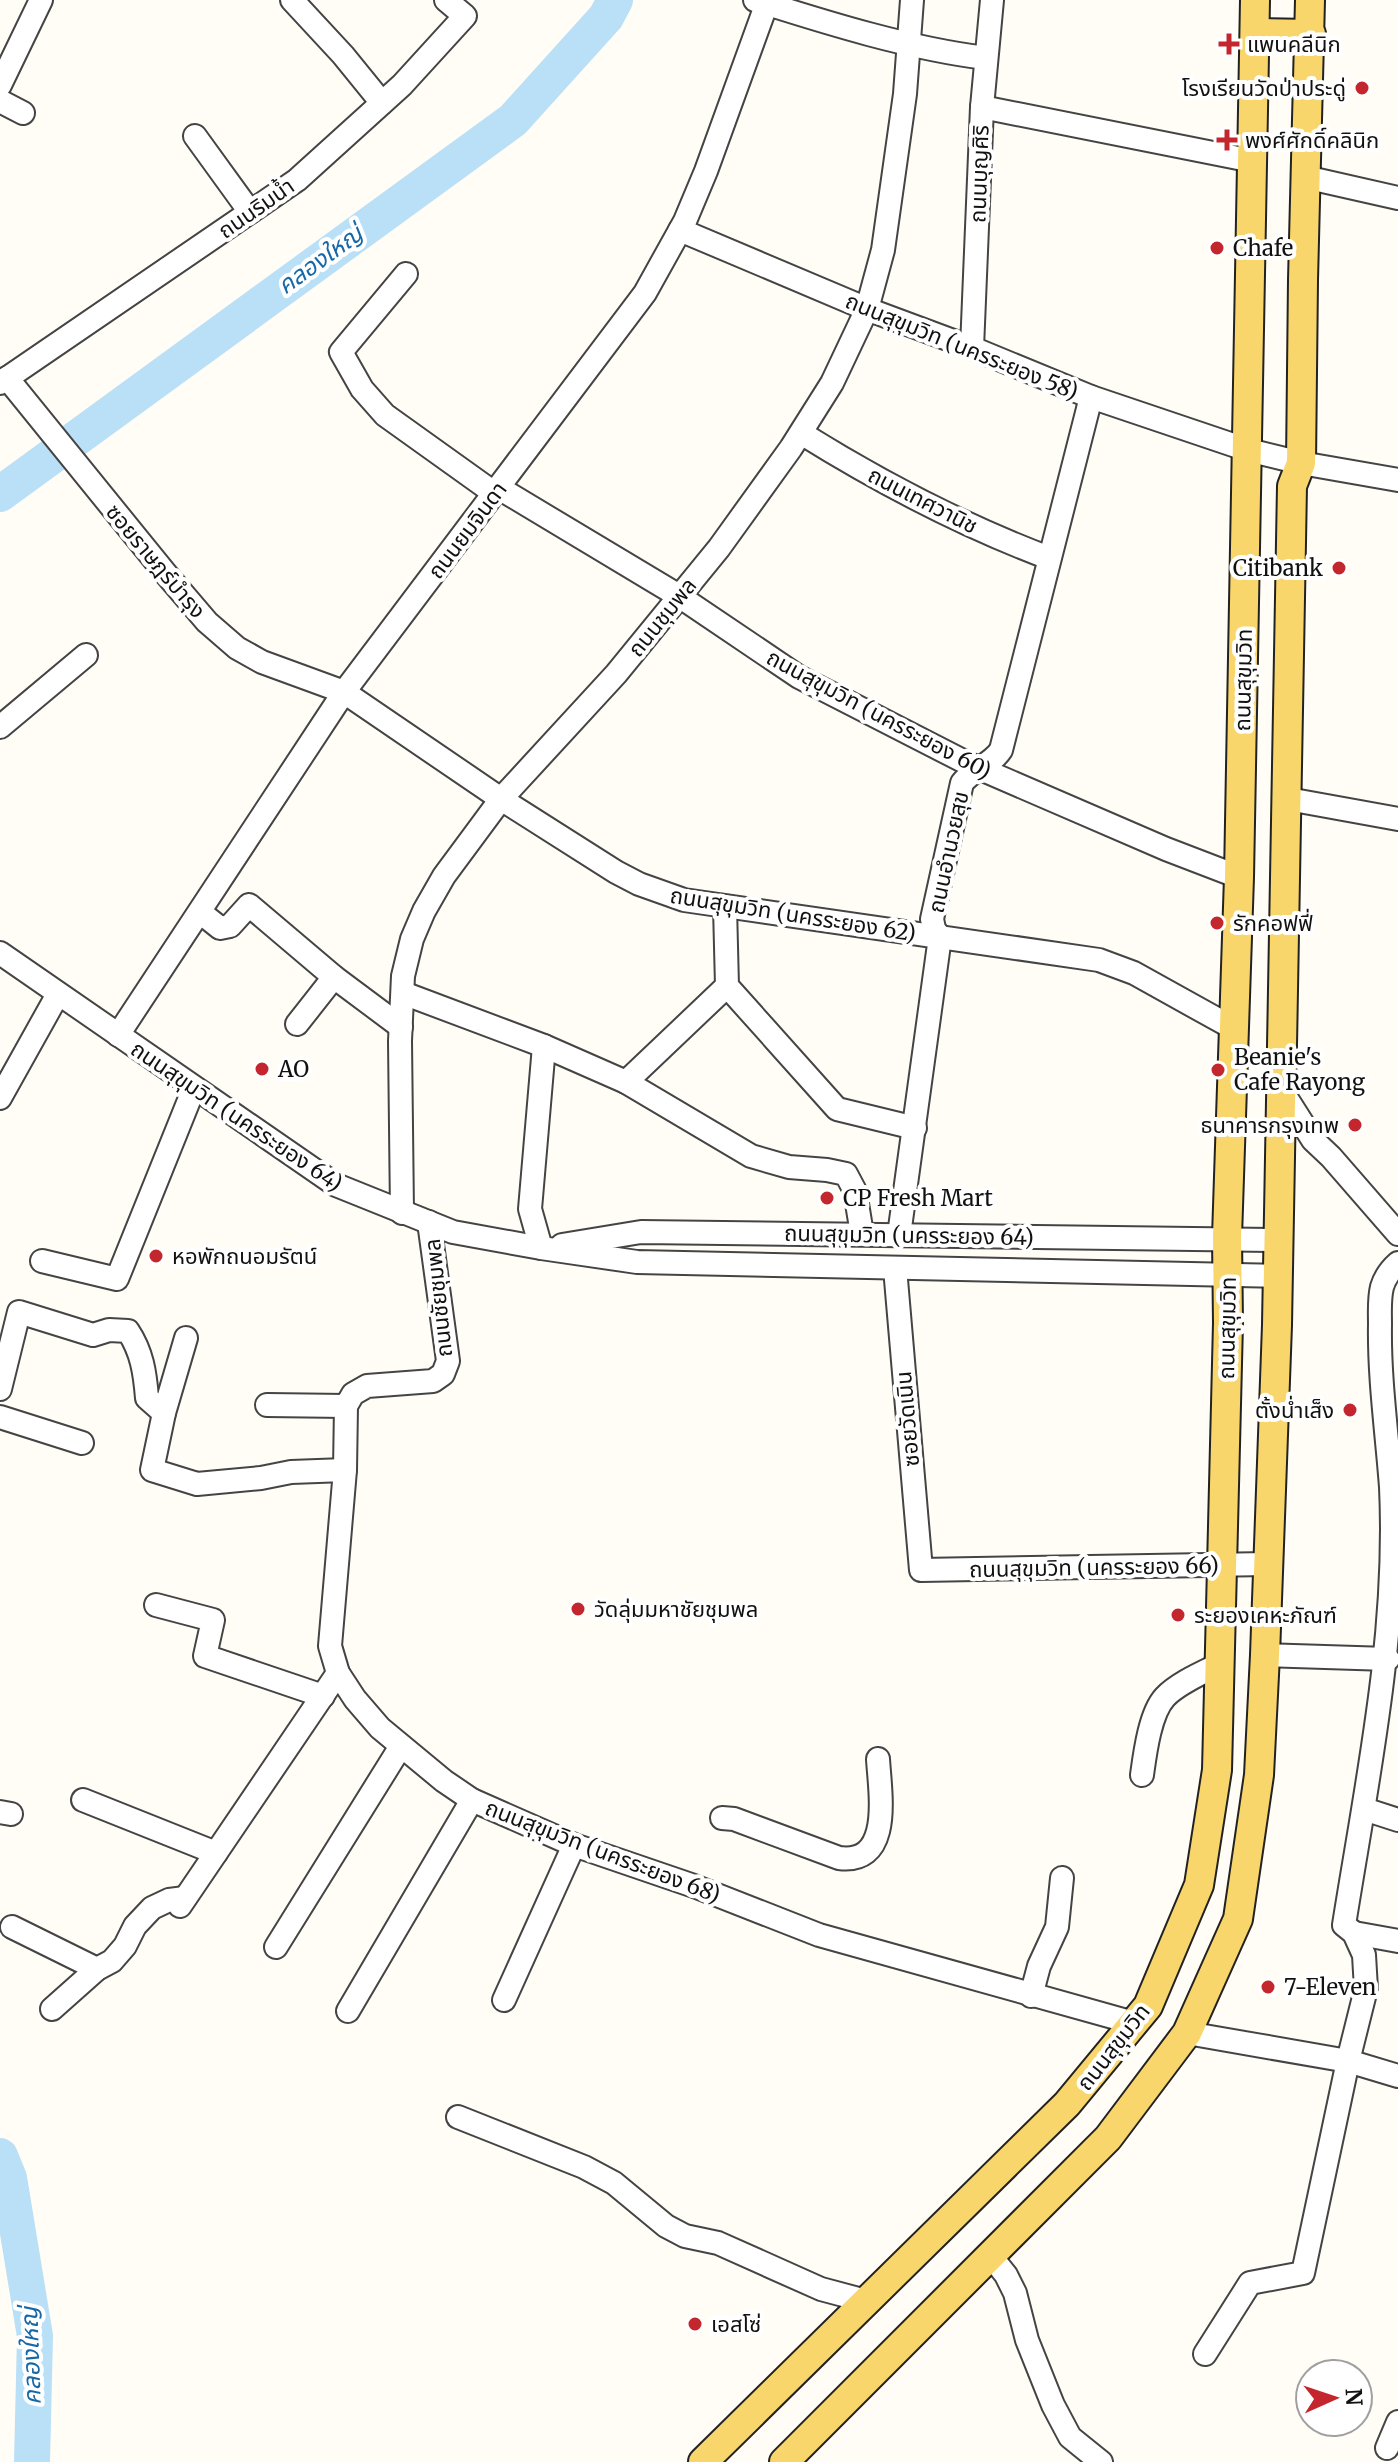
<svg xmlns="http://www.w3.org/2000/svg" width="1398" height="2462" viewBox="0 0 1398 2462" font-family="Merriweather,'Noto Sans Thai',serif">
<style>
.lines{fill:none;stroke-linecap:round;stroke-linejoin:round}
.river{stroke:#b9e0f7;stroke-width:36}
.minor-casing{stroke:#444;stroke-width:26}
.major-casing{stroke:#222;stroke-width:32}
.minor{stroke:#fff;stroke-width:22}
.major{stroke:#f9d66b;stroke-width:28}
.poi-dot{fill:#c4262e;stroke:#fff;stroke-width:3}
.labels{text-anchor:middle;stroke-width:8;stroke-linejoin:round;paint-order:stroke}
.poi-label{font-size:22px;fill:#111;stroke:#fff;text-anchor:start}
.street-label{font-size:22px;fill:#111;stroke:#fff}
.water-label{font-size:24px;font-style:italic;fill:#1768a6;stroke:#fff}
</style>
<rect width="100%" height="100%" fill="#fffdf5"/>
<g class="lines">
<g class="river">
<path d="M0,494L513,120L606,17L615,0"/>
<path d="M0,2156L9,2178L35,2336L32,2462"/>
</g>
<g class="minor-casing">
<g id="minor">
<path d="M292,0L343,55L382,103"/>
<path d="M755,0C827,23 911,49 986,58"/>
<path d="M0,85L41,0"/>
<path d="M0,101L23,113"/>
<path d="M982,107L1253,161"/>
<path d="M195,136L250,212"/>
<path d="M1305,177L1398,198"/>
<path d="M680,230L867,309L972,348L1091,397L1248,450L1301,463L1398,480"/>
<path d="M406,274L341,352L362,389L385,415L494,493"/>
<path d="M972,348L982,107L992,0"/>
<path d="M7,378L166,574L207,622L237,648L262,662L344,692L501,799L616,872L639,884L684,900L1099,960L1134,973L1233,1028"/>
<path d="M0,383L297,180L402,85L465,16L446,0"/>
<path d="M801,433C878,481 964,526 1049,558"/>
<path d="M499,488L679,596L799,677L967,763L1166,849L1239,877"/>
<path d="M0,727L86,655"/>
<path d="M1288,799L1398,819"/>
<path d="M725,907L727,986L837,1109L915,1128"/>
<path d="M200,912L220,928L230,926L249,905L334,977L401,1027"/>
<path d="M0,953L336,1185L453,1232L541,1248L637,1262L1278,1276"/>
<path d="M403,993L544,1046L626,1082L751,1156L789,1167L827,1170L846,1174L855,1191L862,1234"/>
<path d="M297,1024L334,977"/>
<path d="M118,1035L344,692L645,293L685,221L706,171L768,0"/>
<path d="M626,1082L727,986"/>
<path d="M1280,1088L1313,1140L1331,1157L1398,1234"/>
<path d="M0,1098L58,994"/>
<path d="M402,1213L400,1041L403,976L412,939L424,911L444,876L501,799L616,674L719,548L791,448L832,383L867,309L883,250L905,94L912,0"/>
<path d="M429,1222L448,1361L443,1374L433,1381L367,1386L353,1394L346,1406L345,1470L330,1646L338,1673L355,1699L380,1728L444,1781L472,1800L574,1845L694,1886L819,1935L1134,2023"/>
<path d="M899,1235L940,937L934,929L932,919L962,783C973,769 991,765 1001,750L1091,397"/>
<path d="M562,1245L641,1232L1279,1240"/>
<path d="M541,1248L530,1209L544,1046"/>
<path d="M42,1261L117,1279L194,1088"/>
<path d="M895,1268L921,1570L1267,1564"/>
<path d="M186,1338L164,1413L152,1470L197,1484L261,1478L291,1472L345,1470"/>
<path d="M0,1389L19,1312L93,1335L109,1330L128,1331C142,1352 145,1373 147,1398L164,1413"/>
<path d="M267,1405L346,1406"/>
<path d="M0,1417L82,1443"/>
<path d="M156,1605L213,1620L205,1656L323,1696"/>
<path d="M1265,1655L1388,1659"/>
<path d="M1142,1775C1145,1753 1150,1713 1165,1697C1178,1683 1204,1672 1220,1664"/>
<path d="M83,1800L216,1853"/>
<path d="M1364,1809L1398,1820"/>
<path d="M0,1812L11,1814"/>
<path d="M722,1818L734,1819L839,1858C893,1865 880,1793 878,1759"/>
<path d="M180,1906L338,1673"/>
<path d="M12,1927L97,1969"/>
<path d="M1354,1933L1398,1941"/>
<path d="M276,1947L401,1746"/>
<path d="M1031,1996L1039,1966L1057,1927L1062,1878"/>
<path d="M504,2000L574,1845"/>
<path d="M52,2009L97,1969L112,1961L125,1946L135,1926L152,1908L169,1900L185,1898"/>
<path d="M348,2011L472,1800"/>
<path d="M1187,2033L1348,2061L1398,2076"/>
<path d="M458,2117L584,2167L614,2183L666,2226L685,2236L718,2243L821,2289L866,2301"/>
<path d="M990,2255L1006,2275L1015,2293L1027,2340L1053,2405L1070,2437L1101,2462"/>
<path d="M1205,2354L1250,2283L1303,2273L1348,2061L1366,1989L1364,1955L1354,1933L1344,1925C1367,1780 1398,1635 1391,1487C1387,1433 1379,1378 1380,1324C1380,1312 1379,1299 1382,1287C1385,1277 1390,1270 1398,1263"/>
<path d="M1387,2448L1398,2422"/>
</g>
</g>
<g class="major-casing">
<g id="major">
<path d="M1255,33L1311,34"/>
<path d="M703,2462L1067,2104L1148,2006L1199,1885L1217,1770L1228,1323L1227,1237L1239,877L1255,0"/>
<path d="M784,2462L1108,2138L1187,2033L1238,1919L1259,1775L1265,1655L1277,1325L1292,486L1301,463L1303,280L1310,0"/>
</g>
</g>
<use href="#minor" class="minor"/>
<use href="#major" class="major"/>
</g>
<g class="poi-dot">
<path d="M1225 32h8v8h8v8h-8v8h-8v-8h-8v-8h8z"/>
<circle cx="1362" cy="88" r="8"/>
<path d="M1223 128h8v8h8v8h-8v8h-8v-8h-8v-8h8z"/>
<circle cx="1217" cy="248" r="8"/>
<circle cx="1339" cy="568" r="8"/>
<circle cx="1217" cy="923" r="8"/>
<circle cx="262" cy="1069" r="8"/>
<circle cx="1218" cy="1070" r="8"/>
<circle cx="1355" cy="1125" r="8"/>
<circle cx="827" cy="1198" r="8"/>
<circle cx="156" cy="1256" r="8"/>
<circle cx="1350" cy="1410" r="8"/>
<circle cx="578" cy="1609" r="8"/>
<circle cx="1178" cy="1615" r="8"/>
<circle cx="1268" cy="1987" r="8"/>
<circle cx="695" cy="2324" r="8"/>
</g>
<g class="labels">
<g class="poi-label">
<text x="1247" y="52">แพนคลีนิก</text>
<text x="1346" y="96" text-anchor="end">โรงเรียนวัดป่าประดู่</text>
<text x="1245" y="148">พงศ์ศักดิ์คลินิก</text>
<text x="1233" y="256">Chafe</text>
<text x="1323" y="576" text-anchor="end">Citibank</text>
<text x="1233" y="931">รักคอฟฟี่</text>
<text x="1234" y="1065">Beanie's<tspan x="1234" dy="25">Cafe Rayong</tspan></text>
<text x="278" y="1077">AO</text>
<text x="1339" y="1133" text-anchor="end">ธนาคารกรุงเทพ</text>
<text x="843" y="1206">CP Fresh Mart</text>
<text x="172" y="1264">หอพักถนอมรัตน์</text>
<text x="1334" y="1418" text-anchor="end">ตั้งน่ำเส็ง</text>
<text x="594" y="1617">วัดลุ่มมหาชัยชุมพล</text>
<text x="1194" y="1623">ระยองเคหะภัณฑ์</text>
<text x="1284" y="1995">7-Eleven</text>
<text x="711" y="2332">เอสโซ่</text>
</g>
<g class="street-label">
<text transform="translate(979 174) rotate(-88)" y="8">ถนนบุญศิริ</text>
<text transform="translate(256 208) rotate(-35)" y="8">ถนนริมน้ำ</text>
<text transform="translate(962 346) rotate(22)" y="8">ถนนสุขุมวิท (นครระยอง 58)</text>
<text transform="translate(923 500) rotate(27)" y="8">ถนนเทศวานิช</text>
<text transform="translate(467 530) rotate(-53)" y="8">ถนนยมจินดา</text>
<text transform="translate(156 561) rotate(50)" y="8">ซอยราษฎร์บำรุง</text>
<text transform="translate(662 617) rotate(-51)" y="8">ถนนชุมพล</text>
<text transform="translate(1243 680) rotate(-89)" y="8">ถนนสุขุมวิท</text>
<text transform="translate(879 714) rotate(28)" y="8">ถนนสุขุมวิท (นครระยอง 60)</text>
<text transform="translate(948 852) rotate(-78)" y="8">ถนนอำนวยสุข</text>
<text transform="translate(793 914) rotate(9)" y="8">ถนนสุขุมวิท (นครระยอง 62)</text>
<text transform="translate(237 1116) rotate(34)" y="8">ถนนสุขุมวิท (นครระยอง 64)</text>
<text transform="translate(909 1235) rotate(1)" y="8">ถนนสุขุมวิท (นครระยอง 64)</text>
<text transform="translate(438 1298) rotate(-96)" y="8">ถนนชัยชุมพล</text>
<text transform="translate(1227 1328) rotate(-89)" y="8">ถนนสุขุมวิท</text>
<text transform="translate(907 1419) rotate(-95)" y="8">ซอยวัดเนิน</text>
<text transform="translate(1094 1567) rotate(-1)" y="8">ถนนสุขุมวิท (นครระยอง 66)</text>
<text transform="translate(603 1851) rotate(21)" y="8">ถนนสุขุมวิท (นครระยอง 68)</text>
<text transform="translate(1113 2047) rotate(-52)" y="8">ถนนสุขุมวิท</text>
</g>
<g class="water-label">
<text transform="translate(320 260) rotate(-36)" y="8">คลองใหญ่</text>
<text transform="translate(31 2356) rotate(-92)" y="8">คลองใหญ่</text>
</g>
</g>
<g transform="translate(1334 2398) rotate(87)"><circle r="38" fill="#ffffff" stroke="#a0a0a0" stroke-width="2"/>
<path d="M0-6L14 30L0 20L-14 30Z" fill="#c4262e"/>
<text y="-12" font-size="22" font-weight="bold" text-anchor="middle" fill="#111111">N</text>
</g>
</svg>
